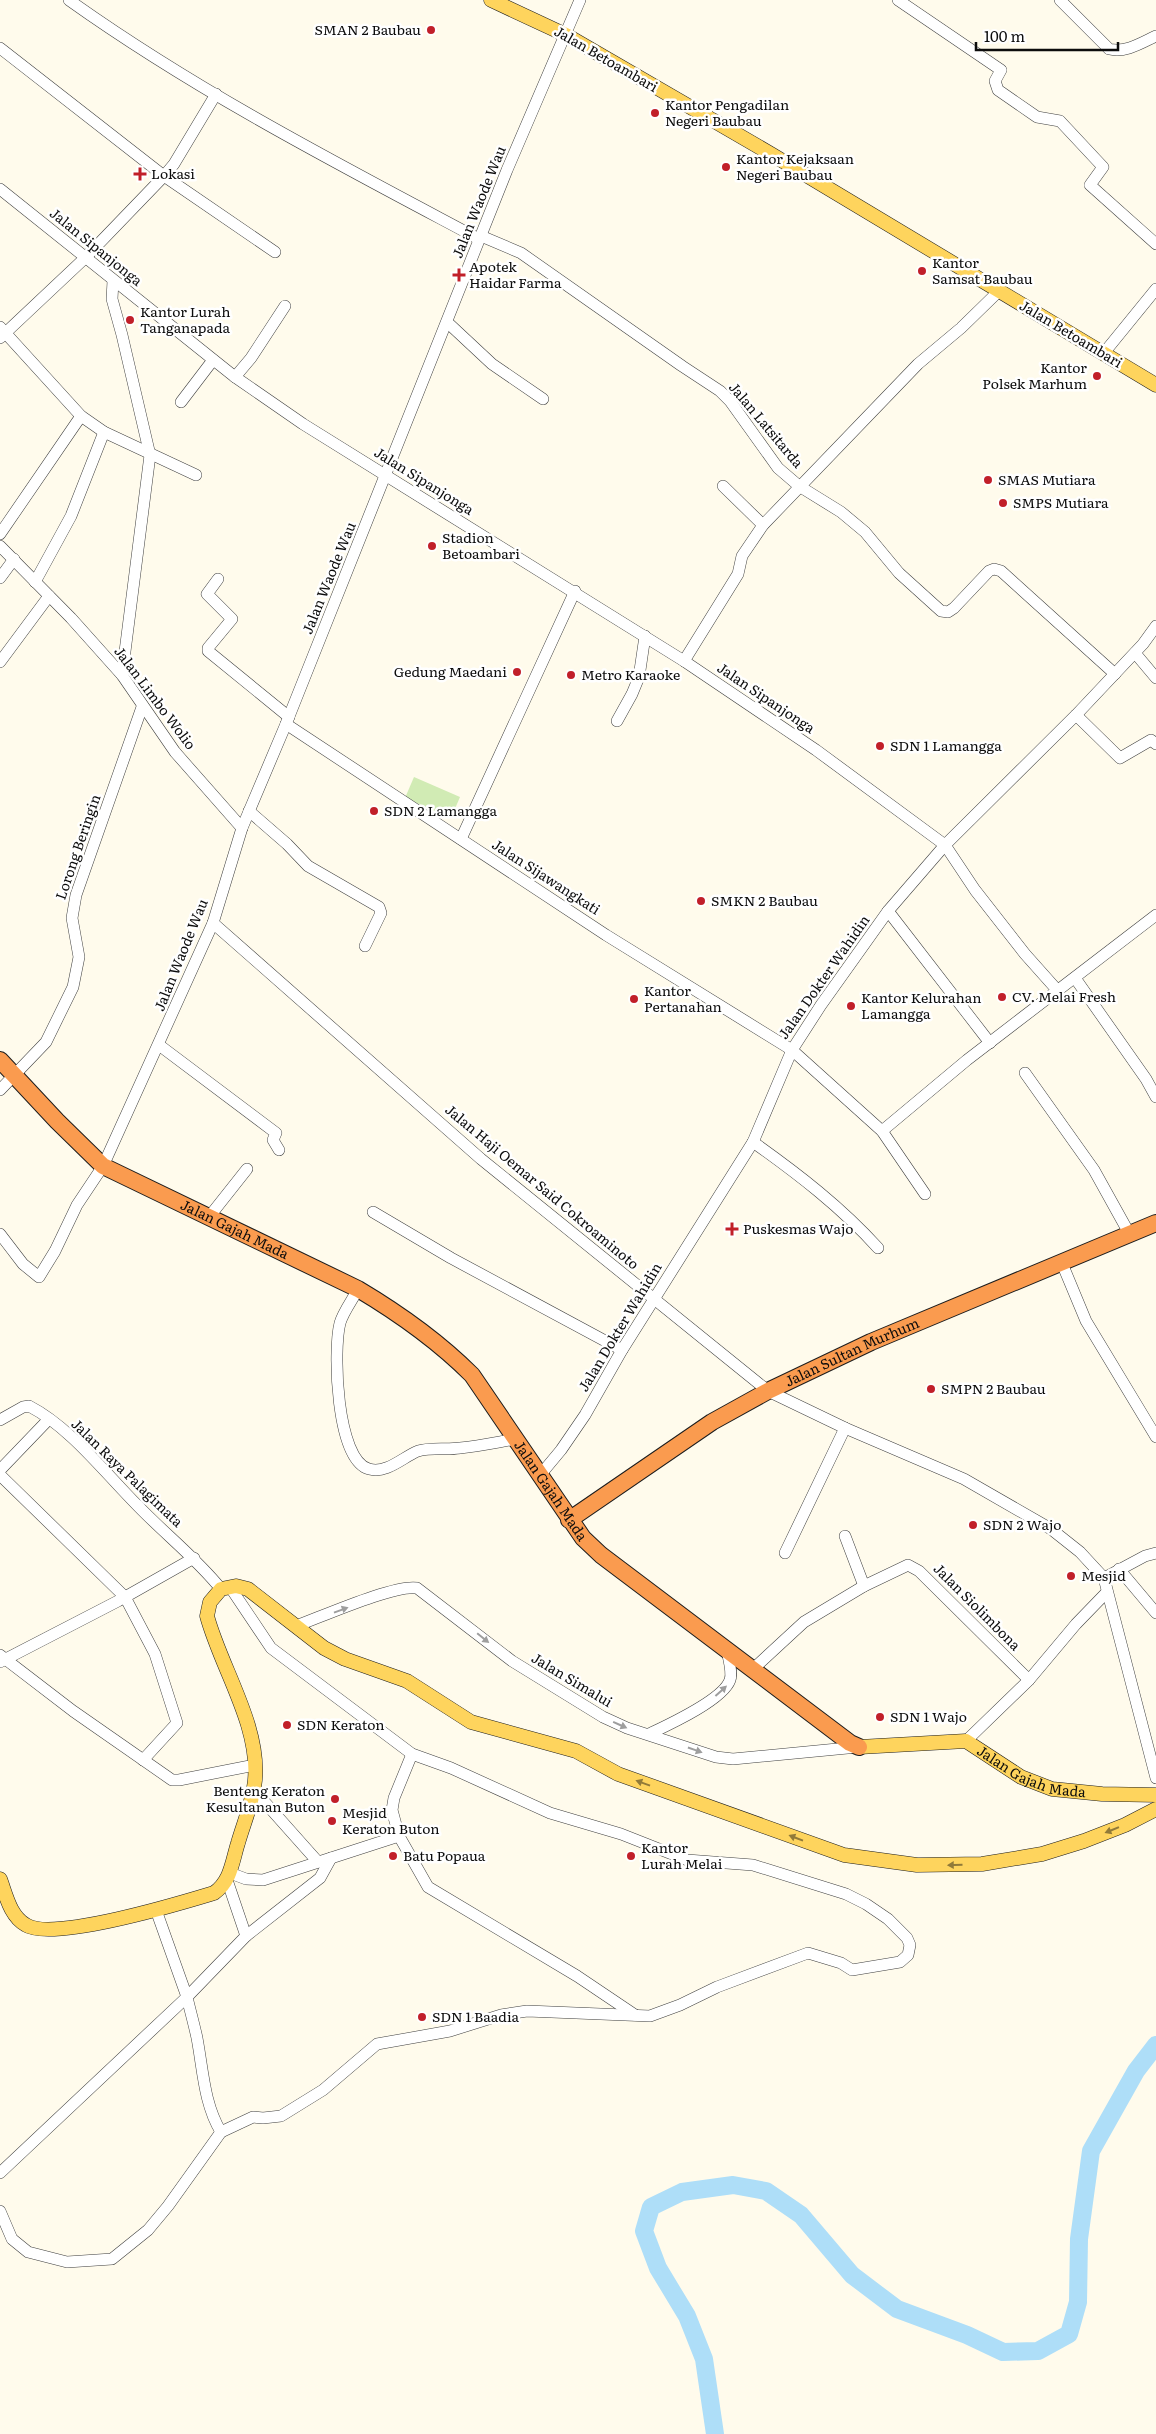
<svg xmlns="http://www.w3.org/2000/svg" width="1156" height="2434" viewBox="0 0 1156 2434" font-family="Literata,serif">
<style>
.green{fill:#d1ebb4}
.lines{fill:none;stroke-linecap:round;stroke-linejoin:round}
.river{stroke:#aedef8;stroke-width:18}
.minor-casing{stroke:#3f3f3f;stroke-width:12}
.major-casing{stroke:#1d1d1d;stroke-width:15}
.highway-casing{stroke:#1d1d1d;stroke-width:18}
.minor{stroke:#fff;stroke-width:11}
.major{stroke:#fed45d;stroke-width:14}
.highway{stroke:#fa9b4f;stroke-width:16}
.oneway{fill:#9e9e9e}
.oneway2{fill:#917a39}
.poi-dot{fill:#c11f29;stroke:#fff;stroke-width:2}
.labels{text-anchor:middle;stroke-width:5;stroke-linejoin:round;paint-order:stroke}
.poi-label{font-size:14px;fill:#0c0c0c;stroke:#fff;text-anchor:start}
.street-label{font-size:14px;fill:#0c0c0c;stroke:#fff}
</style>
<rect width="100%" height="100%" fill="#fffbec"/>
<path class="green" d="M414,777L460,797L451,818L405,798Z"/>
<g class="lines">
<path class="river" d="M715,2434L704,2359L687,2316L658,2268L644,2231L651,2207L682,2192L733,2185L766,2191L801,2215L852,2275L897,2309L967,2335L1003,2352L1038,2351L1069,2334L1078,2302L1079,2239L1091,2151L1136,2071L1156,2045"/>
<g class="minor-casing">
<g id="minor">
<path d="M69,0C198,92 340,165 479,239"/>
<path d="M898,0L1001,70L995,81L998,90L1037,117L1060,121L1103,167L1090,185L1156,244"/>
<path d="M1060,0L1109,49C1126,53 1141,43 1156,36"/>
<path d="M0,48L164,176L275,252"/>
<path d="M0,189L235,377L303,424L684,661L816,750L945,845L975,890L1025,954L1058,991"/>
<path d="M481,236L521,253L682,366L720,391L730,401L778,468L799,486L841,512L865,532L899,573L941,611L948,612L954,608L989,571L994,569L1001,571L1115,674"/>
<path d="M113,281L112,299L122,335L150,455L122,675"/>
<path d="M447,322L492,364L543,399"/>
<path d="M0,327L81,416L104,432L196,475"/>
<path d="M0,338L85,258L164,176L174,164L216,94"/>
<path d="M1108,348L1156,289"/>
<path d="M235,377L251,358L285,306"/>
<path d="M181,402L213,360"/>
<path d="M723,486L763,525"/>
<path d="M0,534L81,416"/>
<path d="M0,546L71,618L122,675L175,752L242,828"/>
<path d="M0,578L14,559"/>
<path d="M218,579L207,594L232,619L208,648V651L289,717"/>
<path d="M35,582L71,516L104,432"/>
<path d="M1135,653L1156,678"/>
<path d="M684,661L738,574L742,556L763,525L918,364L961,328L999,291"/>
<path d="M0,662L49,596"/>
<path d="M1076,715L1120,758L1151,740L1156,744"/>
<path d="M617,721L632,694L639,677L645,636"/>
<path d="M286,724L606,935L792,1050L882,1131L925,1194"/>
<path d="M249,811L287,844L308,866L379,907L381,913L365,946"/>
<path d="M461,839L575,591"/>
<path d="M888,911L990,1043"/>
<path d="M213,923L481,1159L768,1391L845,1428L964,1479L1051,1529L1080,1552L1104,1578L1156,1778"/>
<path d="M1075,978L1146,1079L1156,1097"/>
<path d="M159,1045L276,1133L273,1140L279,1150"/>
<path d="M1025,1073L1094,1170L1129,1233"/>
<path d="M0,1090L46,1042L73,987L79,957L72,918L76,895L142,707"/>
<path d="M882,1131L967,1060L1156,915"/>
<path d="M753,1142C798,1174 841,1207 878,1248"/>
<path d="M373,1212L451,1258L622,1350"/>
<path d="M209,1217L247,1169"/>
<path d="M0,1234L23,1264L39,1277L55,1251L77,1205L103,1166L213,923L242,828L286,724L507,170L580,0"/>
<path d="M1061,1261L1086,1321L1156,1437"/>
<path d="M358,1289C353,1299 343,1312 340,1323C333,1350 336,1460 369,1469C387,1474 403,1457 418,1451C431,1447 447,1450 460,1448C479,1446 498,1442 516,1439"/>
<path d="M0,1420L23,1407L29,1406C70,1427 105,1473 138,1506C166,1535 196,1558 221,1589"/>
<path d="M0,1470L48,1420"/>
<path d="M541,1474L561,1450L585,1415L622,1350L753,1142L792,1050L821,1005L888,911L945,845L1076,715L1143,644L1156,626"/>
<path d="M0,1475L125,1597L155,1654L177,1723L143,1760"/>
<path d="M845,1536L864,1586"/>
<path d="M785,1553L845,1428"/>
<path d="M1119,1569L1156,1613"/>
<path d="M1104,1578L1145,1556L1156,1553"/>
<path d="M296,1626C321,1617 395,1584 417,1588L512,1661L603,1717L627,1728L716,1757L733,1759L858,1747"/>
<path d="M0,1655L73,1711L172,1780H179L255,1765"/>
<path d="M0,1662L118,1601L194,1558"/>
<path d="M752,1670L804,1622L864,1586L908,1565L919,1571L1029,1680"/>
<path d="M649,1734C668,1725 723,1700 730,1680C733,1672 728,1658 727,1649"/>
<path d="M966,1741L1029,1680L1076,1624L1107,1592"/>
<path d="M412,1754L394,1798L392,1810L399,1836L428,1887L577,1976L635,2015"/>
<path d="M253,1789L318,1862"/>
<path d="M230,1873L246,1879L263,1880L399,1836"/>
<path d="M246,1936L320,1878L331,1858"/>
<path d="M221,2132C204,2104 203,2070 197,2038C194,2024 190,2010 187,1997L246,1936L227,1880"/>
<path d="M0,2173L187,1997L156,1910"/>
<path d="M0,2211L12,2239L28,2252L67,2262L112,2259L148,2230L168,2206L221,2132L253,2117L263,2118L281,2116L323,2090L377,2044L450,2031L501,2015L527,2011L650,2016L680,2005L717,1987L808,1953L841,1963L852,1970L900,1962L908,1955L910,1945L907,1938L888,1919L866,1904L846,1894L753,1865L687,1860L621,1834L550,1813L451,1768L412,1754L271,1648L230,1587"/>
</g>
</g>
<g class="major-casing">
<g id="major">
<path d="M491,0L566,35L771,154L1156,385"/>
<path id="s1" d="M859,1747L966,1741L1021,1777L1052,1789L1102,1794L1156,1795"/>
<path d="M0,1879C6,1895 10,1916 26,1925C53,1942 181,1903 214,1893C231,1881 232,1862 238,1843C244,1822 253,1802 255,1780C260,1725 221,1668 207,1616L210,1602L221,1589L236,1586L248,1589L324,1648L345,1659L407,1681L471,1722L576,1751L618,1774L844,1855L917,1865L982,1864L1042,1854L1084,1841L1125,1825L1156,1809"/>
</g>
</g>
<g class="highway-casing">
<g id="highway">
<path id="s2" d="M0,1060L57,1121L103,1166L358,1289C400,1314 438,1341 472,1375L583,1538L601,1555L850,1743L859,1747"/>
<path id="s3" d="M569,1520L712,1422L768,1391L871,1342L1156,1223"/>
</g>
</g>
<use href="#minor" class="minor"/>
<use href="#major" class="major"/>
<use href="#highway" class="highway"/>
</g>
<defs><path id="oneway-solid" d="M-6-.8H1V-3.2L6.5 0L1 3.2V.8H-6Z" transform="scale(1.25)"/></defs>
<g class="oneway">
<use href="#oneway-solid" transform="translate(341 1610) rotate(-20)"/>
<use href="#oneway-solid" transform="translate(483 1638) rotate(39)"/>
<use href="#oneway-solid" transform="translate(721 1691) rotate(-42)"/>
<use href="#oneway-solid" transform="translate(620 1725) rotate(24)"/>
<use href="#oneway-solid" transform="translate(695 1750) rotate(19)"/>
</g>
<g class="oneway2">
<use href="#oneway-solid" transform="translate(643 1783) rotate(-160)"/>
<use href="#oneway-solid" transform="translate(1112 1830) rotate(158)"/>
<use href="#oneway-solid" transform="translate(796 1838) rotate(-159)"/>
<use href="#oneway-solid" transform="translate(955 1865) rotate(179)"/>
</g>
<g class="poi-dot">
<circle cx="431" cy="30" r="5"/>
<circle cx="655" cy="113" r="5"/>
<circle cx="726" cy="167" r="5"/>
<path d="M137.5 166.5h5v5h5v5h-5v5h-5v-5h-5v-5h5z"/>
<circle cx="922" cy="271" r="5"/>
<path d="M456.5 267.5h5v5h5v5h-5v5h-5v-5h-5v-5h5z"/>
<circle cx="130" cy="320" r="5"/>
<circle cx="1097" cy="376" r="5"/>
<circle cx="988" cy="480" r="5"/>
<circle cx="1003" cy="503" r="5"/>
<circle cx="432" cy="546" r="5"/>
<circle cx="517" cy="672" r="5"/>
<circle cx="571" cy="675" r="5"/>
<circle cx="880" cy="746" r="5"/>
<circle cx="374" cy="811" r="5"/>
<circle cx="701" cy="901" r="5"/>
<circle cx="1002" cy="997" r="5"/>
<circle cx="634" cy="999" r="5"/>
<circle cx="851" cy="1006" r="5"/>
<path d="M729.5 1221.5h5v5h5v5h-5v5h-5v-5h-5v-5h5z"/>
<circle cx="931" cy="1389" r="5"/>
<circle cx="973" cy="1525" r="5"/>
<circle cx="1071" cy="1576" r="5"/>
<circle cx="880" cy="1717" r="5"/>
<circle cx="287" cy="1725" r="5"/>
<circle cx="335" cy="1799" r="5"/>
<circle cx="332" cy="1821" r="5"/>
<circle cx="393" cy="1856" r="5"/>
<circle cx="631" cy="1856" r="5"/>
<circle cx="422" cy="2017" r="5"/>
</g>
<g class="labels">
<g class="poi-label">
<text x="421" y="35" text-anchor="end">SMAN 2 Baubau</text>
<text x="665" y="110">Kantor Pengadilan<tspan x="665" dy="16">Negeri Baubau</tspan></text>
<text x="736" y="164">Kantor Kejaksaan<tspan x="736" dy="16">Negeri Baubau</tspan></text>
<text x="151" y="179">Lokasi</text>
<text x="932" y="268">Kantor<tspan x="932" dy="16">Samsat Baubau</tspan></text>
<text x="469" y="272">Apotek<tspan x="469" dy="16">Haidar Farma</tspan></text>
<text x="140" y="317">Kantor Lurah<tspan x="140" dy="16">Tanganapada</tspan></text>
<text x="1087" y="373" text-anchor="end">Kantor<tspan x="1087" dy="16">Polsek Marhum</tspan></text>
<text x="998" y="485">SMAS Mutiara</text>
<text x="1013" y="508">SMPS Mutiara</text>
<text x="442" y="543">Stadion<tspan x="442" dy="16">Betoambari</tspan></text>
<text x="507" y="677" text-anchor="end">Gedung Maedani</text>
<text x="581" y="680">Metro Karaoke</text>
<text x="890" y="751">SDN 1 Lamangga</text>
<text x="384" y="816">SDN 2 Lamangga</text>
<text x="711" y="906">SMKN 2 Baubau</text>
<text x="644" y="996">Kantor<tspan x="644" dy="16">Pertanahan</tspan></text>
<text x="1012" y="1002">CV. Melai Fresh</text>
<text x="861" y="1003">Kantor Kelurahan<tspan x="861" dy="16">Lamangga</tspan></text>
<text x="743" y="1234">Puskesmas Wajo</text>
<text x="941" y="1394">SMPN 2 Baubau</text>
<text x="983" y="1530">SDN 2 Wajo</text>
<text x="1081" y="1581">Mesjid</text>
<text x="890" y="1722">SDN 1 Wajo</text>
<text x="297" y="1730">SDN Keraton</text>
<text x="325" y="1796" text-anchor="end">Benteng Keraton<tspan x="325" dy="16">Kesultanan Buton</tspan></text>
<text x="342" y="1818">Mesjid<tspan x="342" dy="16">Keraton Buton</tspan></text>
<text x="641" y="1853">Kantor<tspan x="641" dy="16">Lurah Melai</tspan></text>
<text x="403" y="1861">Batu Popaua</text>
<text x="432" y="2022">SDN 1 Baadia</text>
</g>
<g class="street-label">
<text transform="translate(606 59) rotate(30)" y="5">Jalan Betoambari</text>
<text transform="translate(479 202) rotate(-68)" y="5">Jalan Waode Wau</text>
<text transform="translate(96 247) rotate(39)" y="5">Jalan Sipanjonga</text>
<text transform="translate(1071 334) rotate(31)" y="5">Jalan Betoambari</text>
<text transform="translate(766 425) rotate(50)" y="5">Jalan Latsitarda</text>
<text transform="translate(424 481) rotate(32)" y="5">Jalan Sipanjonga</text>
<text transform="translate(329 578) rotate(-68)" y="5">Jalan Waode Wau</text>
<text transform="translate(155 698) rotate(53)" y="5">Jalan Limbo Wolio</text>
<text transform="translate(766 698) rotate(34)" y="5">Jalan Sipanjonga</text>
<text transform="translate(78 847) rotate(-71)" y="5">Lorong Beringin</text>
<text transform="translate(546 877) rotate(33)" y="5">Jalan Sijawangkati</text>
<text transform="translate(181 955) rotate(-68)" y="5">Jalan Waode Wau</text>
<text transform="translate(824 977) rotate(-55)" y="5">Jalan Dokter Wahidin</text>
<text transform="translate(542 1187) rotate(40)" y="5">Jalan Haji Oemar Said Cokroaminoto</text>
<text dy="5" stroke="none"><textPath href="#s2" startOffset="294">Jalan Gajah Mada</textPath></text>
<text transform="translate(620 1327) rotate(-59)" y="5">Jalan Dokter Wahidin</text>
<text dy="5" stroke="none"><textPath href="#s3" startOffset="330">Jalan Sultan Murhum</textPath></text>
<text transform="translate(127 1473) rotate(44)" y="5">Jalan Raya Palagimata</text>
<text dy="5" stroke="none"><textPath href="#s2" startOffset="714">Jalan Gajah Mada</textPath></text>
<text transform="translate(977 1607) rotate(45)" y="5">Jalan Siolimbona</text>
<text transform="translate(572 1680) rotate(31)" y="5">Jalan Simalui</text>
<text dy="5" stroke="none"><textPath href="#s1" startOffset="181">Jalan Gajah Mada</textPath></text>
</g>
</g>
<path d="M976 42v8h142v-8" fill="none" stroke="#0c0c0c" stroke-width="2.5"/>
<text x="984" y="42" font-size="15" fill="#0c0c0c" stroke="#ffffff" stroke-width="4" paint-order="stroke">100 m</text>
</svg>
